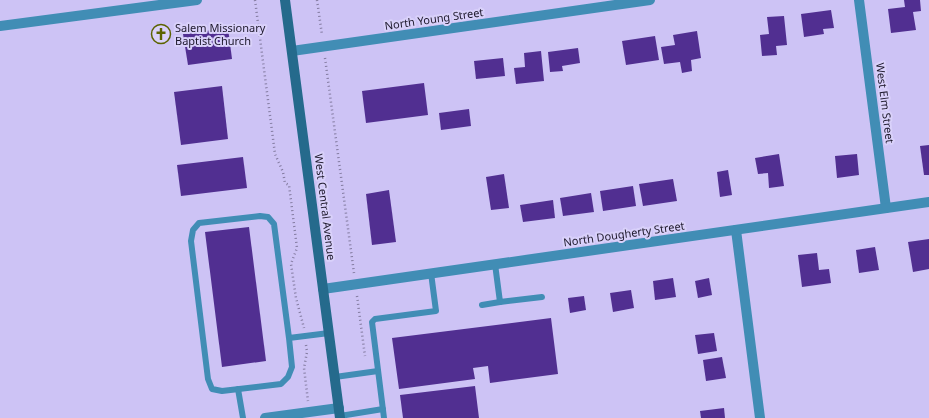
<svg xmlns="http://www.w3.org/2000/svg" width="929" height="418" viewBox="0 0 929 418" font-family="'Noto Sans',sans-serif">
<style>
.building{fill:#512f91}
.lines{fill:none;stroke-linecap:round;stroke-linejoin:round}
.path{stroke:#847ca1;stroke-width:2.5;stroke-dasharray:1 3;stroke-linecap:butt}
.lane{stroke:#418db5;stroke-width:6}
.street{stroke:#418db5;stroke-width:10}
.secondary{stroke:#256a8c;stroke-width:10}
.labels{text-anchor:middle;stroke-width:4;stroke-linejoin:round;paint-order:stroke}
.street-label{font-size:11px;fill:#1d182b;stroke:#d9d1fa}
.poi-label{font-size:11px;fill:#1d182b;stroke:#d9d1fa;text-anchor:start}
</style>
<rect width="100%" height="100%" fill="#cdc3f5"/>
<g class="building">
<path d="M904,0H920L921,11L913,12L916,30L891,33L888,9L905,7Z"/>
<path d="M831,10L834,28L823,29L824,34L804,37L801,14Z"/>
<path d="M784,16L787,45L776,46L777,55L762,56L760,35L769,34L767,17Z"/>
<path d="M228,28L232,59L188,65L183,34Z"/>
<path d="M697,31L701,58L691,60L692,71L682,73L680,62L664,64L661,47L675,45L673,35Z"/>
<path d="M655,36L659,60L626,65L622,41Z"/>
<path d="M578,48L580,63L562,66L563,71L550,72L548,52Z"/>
<path d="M541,51L544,81L516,84L514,68L525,67L524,53Z"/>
<path d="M503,58L505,76L476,79L474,61Z"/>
<path d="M424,83L428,115L366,123L362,91Z"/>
<path d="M222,86L228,139L181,145L174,92Z"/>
<path d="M469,109L471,126L441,130L439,113Z"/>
<path d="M929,145V175H924L920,146Z"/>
<path d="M779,154L784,186L769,188L768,173L758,174L755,158Z"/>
<path d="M857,154L859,175L837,178L835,156Z"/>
<path d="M243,157L247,188L181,196L177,165Z"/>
<path d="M728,170L732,195L720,197L717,172Z"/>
<path d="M504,174L509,208L491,210L486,177Z"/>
<path d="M673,179L677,201L643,206L639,184Z"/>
<path d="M633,186L636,206L603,211L600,191Z"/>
<path d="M389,190L396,242L372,245L366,194Z"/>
<path d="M591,193L594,212L563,216L560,198Z"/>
<path d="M553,200L555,218L523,222L520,205Z"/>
<path d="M249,227L266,361L222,367L205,232Z"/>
<path d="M929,239V269L913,272L908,242Z"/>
<path d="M875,247L879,270L859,273L856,250Z"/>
<path d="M817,253L819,270L829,269L831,283L802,287L798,255Z"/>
<path d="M673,278L676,297L655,300L653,281Z"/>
<path d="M709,278L712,295L698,298L695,281Z"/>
<path d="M631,290L634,308L613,312L610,293Z"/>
<path d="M584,296L586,310L570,313L568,298Z"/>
<path d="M551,318L558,374L490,383L488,366L473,368L475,379L399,389L392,338Z"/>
<path d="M714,333L717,351L698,354L695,335Z"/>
<path d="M722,357L726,378L706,381L703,360Z"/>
<path d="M475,386L479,418H403L400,395Z"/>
<path d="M724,408L725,418H701L700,411Z"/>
</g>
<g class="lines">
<g class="path">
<path d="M255,0L275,154L283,172L285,183L289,185L297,248L291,264L296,298L304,328"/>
<path d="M317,0L322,35"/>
<path d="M325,58L354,273"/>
<path d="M357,296L365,356"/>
<path d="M306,345L307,352L304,368L308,401"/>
</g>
<g class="lane">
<path d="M495,264L500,302L542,297"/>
<path d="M482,305L500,302"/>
<path d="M289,338L292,367L288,377L281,384L222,391L212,389L208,379L191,241L193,230L199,223L260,216L268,217L274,224L289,338L329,333"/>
<path d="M335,377L378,371"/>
<path d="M238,389L243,418"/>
<path d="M340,416L383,409"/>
<path d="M384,418L372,322L375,319L436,311L431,273"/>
</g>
<g class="street">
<path d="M859,0L886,208"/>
<path d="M0,26L197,0"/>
<path d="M292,51L650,0"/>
<path d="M736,230L760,418"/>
<path d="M323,289L929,202"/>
<path d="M265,418L339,408"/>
</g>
<path class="secondary" d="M285,0L340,418"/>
</g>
<defs>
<g id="church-ring" transform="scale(1)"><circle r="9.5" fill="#d9d1fa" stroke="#5c6300" stroke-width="1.5"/><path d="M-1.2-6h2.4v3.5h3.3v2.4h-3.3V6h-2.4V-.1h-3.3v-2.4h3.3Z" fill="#5c6300"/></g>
</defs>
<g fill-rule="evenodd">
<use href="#church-ring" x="161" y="34"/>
</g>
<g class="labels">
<g class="street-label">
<text transform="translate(434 19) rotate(-8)" y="4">North Young Street</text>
<text transform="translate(885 103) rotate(83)" y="4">West Elm Street</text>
<text transform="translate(325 207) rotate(83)" y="4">West Central Avenue</text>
<text transform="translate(624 234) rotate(-8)" y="4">North Dougherty Street</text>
</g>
<g class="poi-label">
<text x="175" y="32">Salem Missionary<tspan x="175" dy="13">Baptist Church</tspan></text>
</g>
</g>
</svg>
